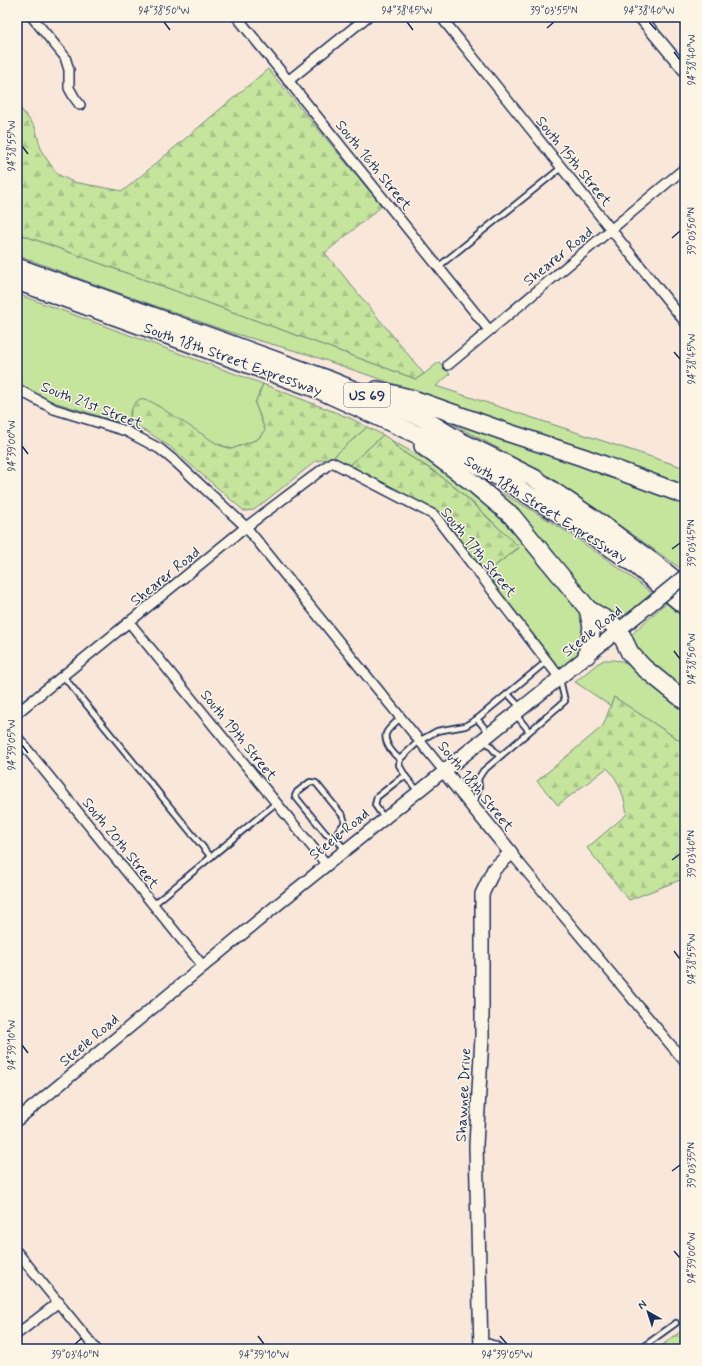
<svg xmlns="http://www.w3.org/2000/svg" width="702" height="1366" viewBox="0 0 702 1366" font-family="Mynerve,sans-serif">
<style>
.grass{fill:#c5e49c;stroke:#708a7d}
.forest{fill:url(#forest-firs);stroke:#708a7d}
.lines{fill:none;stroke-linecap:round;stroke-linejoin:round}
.service-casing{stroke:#1b2f5e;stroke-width:8}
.minor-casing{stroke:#1b2f5e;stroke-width:12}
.tertiary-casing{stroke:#1b2f5e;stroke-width:14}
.secondary-casing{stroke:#1b2f5e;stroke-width:16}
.motorway-casing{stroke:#1b2f5e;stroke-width:20}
.service{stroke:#fcf5e5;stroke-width:4.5}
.minor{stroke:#fcf5e5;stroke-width:9}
.tertiary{stroke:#fcf5e5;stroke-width:11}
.secondary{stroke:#fcf5e5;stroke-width:13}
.motorway{stroke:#fcf5e5;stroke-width:17}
.secondary-bridge-casing{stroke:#1b2f5e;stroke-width:16;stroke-linecap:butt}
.secondary-bridge{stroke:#fcf5e5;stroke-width:13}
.ticks{fill:none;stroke:#1b2f5e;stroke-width:1.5}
.labels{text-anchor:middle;stroke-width:3;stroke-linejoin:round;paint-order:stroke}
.shield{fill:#fcf5e5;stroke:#5e6a86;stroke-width:1}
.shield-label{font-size:14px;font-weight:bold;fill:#1b2f5e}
.street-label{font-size:15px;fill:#1b2f5e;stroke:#fcf5e5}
.neatline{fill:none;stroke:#1b2f5e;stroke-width:1.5}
.ticks-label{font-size:10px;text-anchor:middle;fill:#1b2f5e}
</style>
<defs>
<pattern id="forest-firs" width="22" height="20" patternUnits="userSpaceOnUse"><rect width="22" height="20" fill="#c5e49c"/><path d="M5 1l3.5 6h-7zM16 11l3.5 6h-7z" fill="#a9c489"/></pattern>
</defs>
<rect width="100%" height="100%" fill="#f9e7da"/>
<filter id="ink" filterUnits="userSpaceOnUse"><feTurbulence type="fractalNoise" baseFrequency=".025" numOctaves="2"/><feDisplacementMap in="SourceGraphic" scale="8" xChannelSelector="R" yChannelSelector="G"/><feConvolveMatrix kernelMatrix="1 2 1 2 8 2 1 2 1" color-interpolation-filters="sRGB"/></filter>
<g filter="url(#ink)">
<g class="grass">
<path d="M17,233L416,379L424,374L439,362L450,374L436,386L685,468V487L649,472L310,355L229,332L94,284L17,255Z"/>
<path d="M17,294L263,384L255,403L265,430L258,439L232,449L130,411V426L54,402L44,398L17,382Z"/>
<path d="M447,415L685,500V568L683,570L575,494L505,452L445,420Z"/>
<path d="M367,427L383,435L350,465L332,458Z"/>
<path d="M391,440L450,474L485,502L500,517L581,614L585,622L583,651L562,668H557L484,574L519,548C492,521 466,494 435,472C420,461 403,455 391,440Z"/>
<path d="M489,486C522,504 555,523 586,545C609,560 631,577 653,594C645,600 627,619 616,617C609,616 600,609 593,605Z"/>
<path d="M666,603L685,619V694C671,683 636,659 632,641C631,637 633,633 636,630Z"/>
<path d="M604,660H613L622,661L638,672L685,710V744L614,697L611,706L575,682L597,664Z"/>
</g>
<g class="forest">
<path d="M268,69L382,206L325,253L424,374L416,379L17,233V104L35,127L42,152L57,174L73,182L123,191Z"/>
<path d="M263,384L350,418L367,427L332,458L316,461L254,510L244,511L169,446L146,431L130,426C130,415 130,405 140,399L152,402L219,445L232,449L258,439L265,430L255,403Z"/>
<path d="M383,435L391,440L398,449L435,472L459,491L519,547L484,574L444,520L425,506L350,465Z"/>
<path d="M614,697L685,744V878L629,900L587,848L627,814C624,797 620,781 607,768L558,805L537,781L603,726Z"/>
<path d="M685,1328V1349H657Z"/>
</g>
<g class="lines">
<g class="service-casing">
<g id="service">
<path d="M438,267L562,167"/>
<path d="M63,676L211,857"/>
<path d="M508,694L520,707"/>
<path d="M516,715L529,731"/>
<path d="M400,718C390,729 380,732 389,747C392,752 394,755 400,759L399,765L406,777"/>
<path d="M477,719L489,733"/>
<path d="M484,739L499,756"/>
<path d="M400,759L419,741L437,731L465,726L477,719L547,661"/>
<path d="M474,804L479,787L478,779L483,771L565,701L560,680"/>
<path d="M384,818L375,805L377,797L401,778L406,777L418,791"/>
<path d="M335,838L338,831L345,823L343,816L316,783L310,782L297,792L295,796L326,834L335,838L345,849"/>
<path d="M153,905L276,803"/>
<path d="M482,1340L495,1344L502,1349"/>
<path d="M640,1349L676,1323"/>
</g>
</g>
<g class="minor-casing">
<g id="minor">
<path d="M32,17L65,57L69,70V88L74,97L80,105"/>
<path d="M237,17L489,330"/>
<path d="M441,17L685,322"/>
<path d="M288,81L367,17"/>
<path d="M448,365L685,168"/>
<path d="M17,389L54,409L126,431L160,449L177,463L246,527L444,771"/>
<path d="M129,622L327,865"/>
<path d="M17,713L246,527L332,462L434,515L560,678"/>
<path d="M17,737L203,966"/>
<path d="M511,853L685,1062"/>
<path d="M17,1252L96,1349"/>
<path d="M17,1334L59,1302"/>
</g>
</g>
<g class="tertiary-casing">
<g id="tertiary">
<path d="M640,17L685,71"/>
<path d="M17,1120L293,892L444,771"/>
</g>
</g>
<g class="secondary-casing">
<path id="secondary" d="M481,1349L476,1145L482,1037V894L494,869L511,853L444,771L640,613"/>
</g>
<g class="motorway-casing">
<g id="motorway">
<path d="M17,267L327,379L422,418L458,440L534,478L600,523L658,566L685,588"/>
<path d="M17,281L317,389L453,451L509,483L579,526L633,563L685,606"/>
<path d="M377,390L413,399L506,432L582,457L685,495"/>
<path d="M423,446L473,483L512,516L588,609L610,622L619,630L630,653L643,667L685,701"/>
<path d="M587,655L592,627L588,609"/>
</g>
</g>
<use href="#service" class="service"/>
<use href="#minor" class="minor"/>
<use href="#tertiary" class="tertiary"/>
<use href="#secondary" class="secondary"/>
<use href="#motorway" class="motorway"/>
<g class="secondary-bridge-casing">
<path id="secondary-bridge" d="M640,613L685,576"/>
</g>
<use href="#secondary-bridge" class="secondary-bridge"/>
</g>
</g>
<path class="ticks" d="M164,22L170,30M407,22L413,30M649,22L656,30M547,28L554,22M674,52L680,60M22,146L28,154M672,238L680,231M674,352L680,359M22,446L28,454M672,549L680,543M674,651L680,659M22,745L28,753M672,860L680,854M674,951L680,959M22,1045L28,1053M672,1171L680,1165M674,1251L680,1258M258,1336L264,1344M500,1336L507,1344M75,1344L82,1338"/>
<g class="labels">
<rect class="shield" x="344" y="383" width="46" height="24" rx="3"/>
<g class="shield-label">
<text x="367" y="400">US 69</text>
</g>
<g class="street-label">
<text transform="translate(574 161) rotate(51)" y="5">South 15th Street</text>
<text transform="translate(374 165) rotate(51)" y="5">South 16th Street</text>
<text transform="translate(558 256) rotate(-39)" y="5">Shearer Road</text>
<text transform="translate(233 359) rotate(20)" y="5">South 18th Street Expressway</text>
<text transform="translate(92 405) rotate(21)" y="5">South 21st Street</text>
<text transform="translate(546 509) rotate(32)" y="5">South 18th Street Expressway</text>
<text transform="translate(479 552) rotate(51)" y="5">South 17th Street</text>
<text transform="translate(165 576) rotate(-39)" y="5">Shearer Road</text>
<text transform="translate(592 631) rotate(-39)" y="5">Steele Road</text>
<text transform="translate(239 735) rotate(51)" y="5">South 19th Street</text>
<text transform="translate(476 786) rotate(51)" y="5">South 18th Street</text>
<text transform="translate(339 834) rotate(-39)" y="5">Steele Road</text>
<text transform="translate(121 843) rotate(51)" y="5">South 20th Street</text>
<text transform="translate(89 1040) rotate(-40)" y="5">Steele Road</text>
<text transform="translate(463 1095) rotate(-87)" y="5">Shawnee Drive</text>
</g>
</g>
<rect width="702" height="1366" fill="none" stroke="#fcf5e5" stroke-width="44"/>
<g transform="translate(648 1312) rotate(321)" stroke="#fcf5e5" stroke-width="3" paint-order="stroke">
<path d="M0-3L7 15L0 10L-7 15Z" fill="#1b2f5e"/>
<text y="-6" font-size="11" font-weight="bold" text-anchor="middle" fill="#1b2f5e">N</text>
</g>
<rect x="22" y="22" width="658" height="1322" class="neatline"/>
<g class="ticks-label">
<text x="164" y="14">94°38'50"W</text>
<text x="407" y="14">94°38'45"W</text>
<text x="554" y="14">39°03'55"N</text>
<text x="649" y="14">94°38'40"W</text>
<text transform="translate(691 60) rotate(-90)" y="4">94°38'40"W</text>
<text transform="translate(11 146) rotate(-90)" y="4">94°38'55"W</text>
<text transform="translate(691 231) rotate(-90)" y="4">39°03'50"N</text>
<text transform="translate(691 359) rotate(-90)" y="4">94°38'45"W</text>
<text transform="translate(11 446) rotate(-90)" y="4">94°39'00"W</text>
<text transform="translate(691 543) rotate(-90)" y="4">39°03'45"N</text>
<text transform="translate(691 659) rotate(-90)" y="4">94°38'50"W</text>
<text transform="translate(11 745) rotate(-90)" y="4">94°39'05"W</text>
<text transform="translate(691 854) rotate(-90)" y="4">39°03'40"N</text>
<text transform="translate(691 959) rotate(-90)" y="4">94°38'55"W</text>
<text transform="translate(11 1045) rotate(-90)" y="4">94°39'10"W</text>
<text transform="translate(691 1165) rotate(-90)" y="4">39°03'35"N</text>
<text transform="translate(691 1258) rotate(-90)" y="4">94°39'00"W</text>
<text x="75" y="1358">39°03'40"N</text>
<text x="264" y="1358">94°39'10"W</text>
<text x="507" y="1358">94°39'05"W</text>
</g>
</svg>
